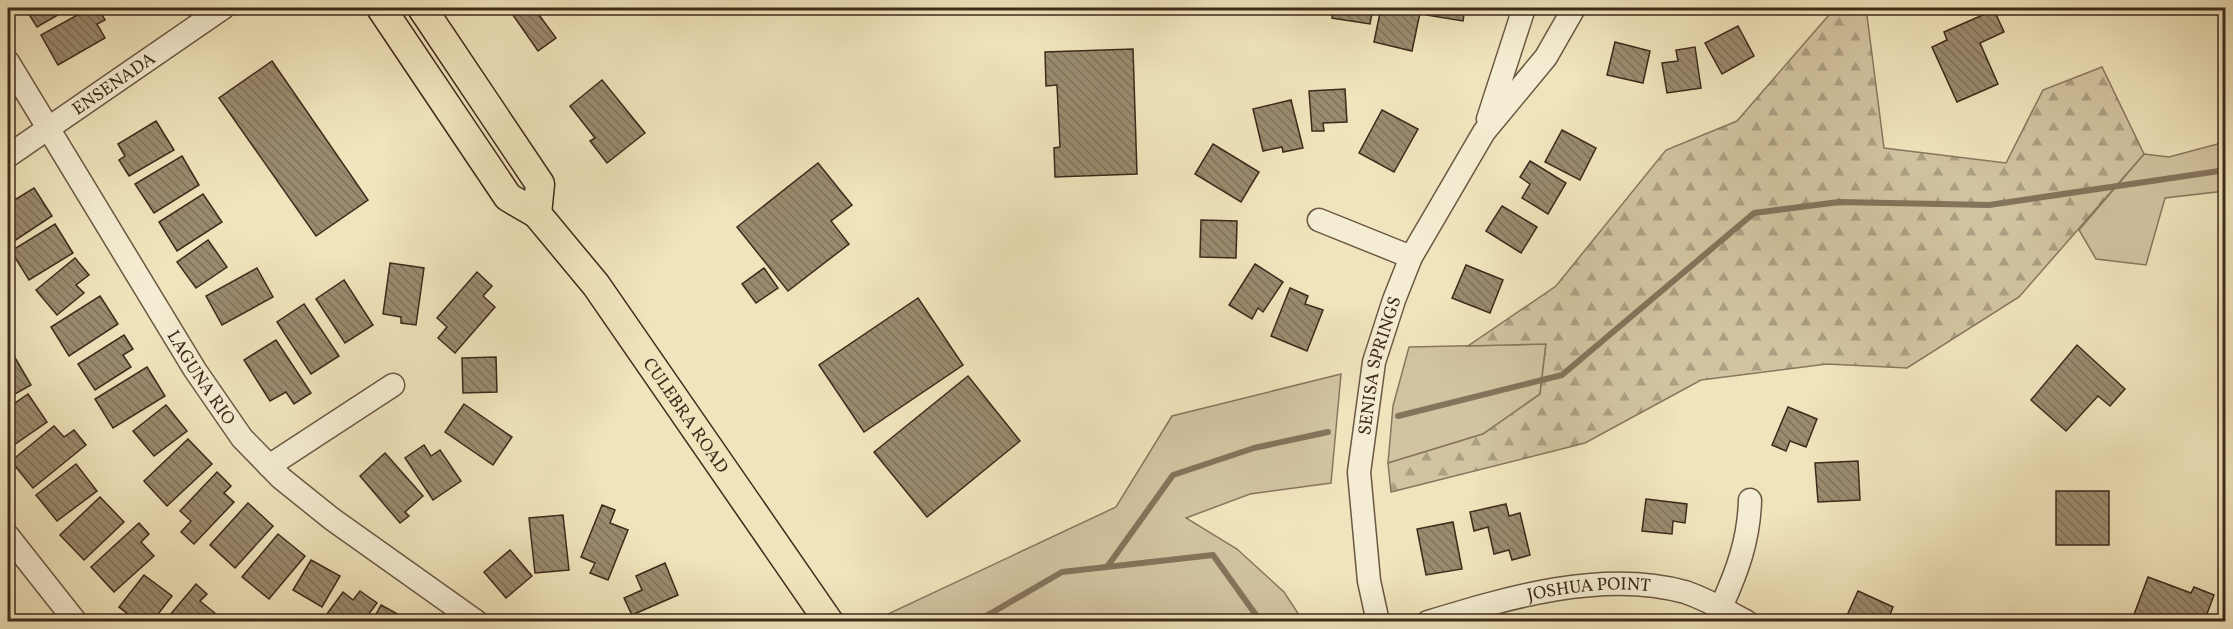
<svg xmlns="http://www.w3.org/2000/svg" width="2233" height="629" viewBox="0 0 2233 629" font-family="Vollkorn,serif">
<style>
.green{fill:#d2c4a1;stroke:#88775e;stroke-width:1.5}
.forest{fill:url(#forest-firs);stroke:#88775e;stroke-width:1.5}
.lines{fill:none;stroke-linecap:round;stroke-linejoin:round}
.stream{stroke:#84745b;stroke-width:6}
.building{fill:url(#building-back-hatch);stroke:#3d2a1b;stroke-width:1.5}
.minor-casing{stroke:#6a5843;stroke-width:25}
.major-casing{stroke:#3d2a1b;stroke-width:31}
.minor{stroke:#f5edd3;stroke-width:22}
.major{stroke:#f0e4bc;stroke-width:28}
.labels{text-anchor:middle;stroke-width:4.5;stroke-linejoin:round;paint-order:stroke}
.street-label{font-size:18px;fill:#3d2a1b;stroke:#f5edd3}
</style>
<defs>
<pattern id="forest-firs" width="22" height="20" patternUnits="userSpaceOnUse" patternTransform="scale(1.5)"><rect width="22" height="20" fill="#d2c4a1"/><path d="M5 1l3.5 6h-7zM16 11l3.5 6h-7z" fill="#ac9f82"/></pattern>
<pattern id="building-back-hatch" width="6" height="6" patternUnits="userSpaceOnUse" patternTransform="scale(1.5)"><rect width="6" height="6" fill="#9a8b6f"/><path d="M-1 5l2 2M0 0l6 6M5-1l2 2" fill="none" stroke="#7f725a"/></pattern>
</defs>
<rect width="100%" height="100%" fill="#f0e4bc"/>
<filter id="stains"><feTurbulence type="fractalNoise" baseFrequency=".00333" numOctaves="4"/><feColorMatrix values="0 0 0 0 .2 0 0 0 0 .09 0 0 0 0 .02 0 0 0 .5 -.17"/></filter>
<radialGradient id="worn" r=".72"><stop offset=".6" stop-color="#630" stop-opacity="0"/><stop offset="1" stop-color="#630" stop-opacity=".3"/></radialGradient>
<g class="green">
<path d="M2225,142V191L2165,198L2146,265L2096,259L2079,230L2144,154L2169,157Z"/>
<path d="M1546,344L1540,394L1483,434L1388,463L1393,406L1409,347Z"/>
<path d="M1341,374L1331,483L1250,494L1186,518L1237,549L1284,592L1303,621L893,622L888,614L1116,507L1172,416Z"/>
</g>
<path class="forest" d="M1835,8H1866L1884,148L2006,163L2043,90L2102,67L2144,154L2019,297L1907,368L1827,364L1701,380L1585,443L1391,492L1388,463L1483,434L1540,394L1546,344L1468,346L1556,286L1666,150L1737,121Z"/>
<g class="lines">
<g class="stream">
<path d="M1398,416L1562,375L1754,213L1839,202L1989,205L2226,170"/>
<path d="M1107,567L1173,475L1254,448L1328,432"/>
<path d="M976,622L1062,572L1213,555L1261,622"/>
</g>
</g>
<g class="building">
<path d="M25,8H70L37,27Z"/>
<path d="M90,8H98L105,20L97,24L105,38L58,65L41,35Z"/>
<path d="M508,8H534L556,38L538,51Z"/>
<path d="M1333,8H1373L1370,24L1332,18Z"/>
<path d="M1381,8H1421L1412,51L1374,42Z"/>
<path d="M1428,8H1465L1463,21L1426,15Z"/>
<path d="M1757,8H1796V13L1757,10Z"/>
<path d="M1994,10L2004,32L1980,43L1998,84L1957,102L1932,47L1947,40L1944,32Z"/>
<path d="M1738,26L1754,56L1722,74L1705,43Z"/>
<path d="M1615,42L1650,51L1643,83L1607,75Z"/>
<path d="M1695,47L1701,88L1667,93L1662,63L1678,61L1676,50Z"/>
<path d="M1133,49L1137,174L1055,177L1054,148L1060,147L1057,85L1046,86L1045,52Z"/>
<path d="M272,61L368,200L316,236L219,98Z"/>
<path d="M602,80L645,133L607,163L590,141L595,138L570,106Z"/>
<path d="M1345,89L1347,122L1323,123L1324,131H1312L1309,91Z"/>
<path d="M1291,100L1303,148L1283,152L1282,147L1263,151L1253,109Z"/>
<path d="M1382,110L1418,129L1394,172L1359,153Z"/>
<path d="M156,121L174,150L129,176L119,160L125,156L118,144Z"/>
<path d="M1562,130L1596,148L1580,180L1545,162Z"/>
<path d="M1213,144L1259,172L1241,202L1195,174Z"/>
<path d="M182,156L199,185L154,213L135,184Z"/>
<path d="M1530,161L1566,183L1548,214L1522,198L1530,184L1520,177Z"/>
<path d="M818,163L852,205L831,221L849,244L788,291L737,227Z"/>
<path d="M34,188L52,216L8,245V204Z"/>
<path d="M203,194L222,222L177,251L159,222Z"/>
<path d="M1502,206L1537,227L1521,253L1486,231Z"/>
<path d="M1201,220L1237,221L1236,258L1200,257Z"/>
<path d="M55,224L73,253L29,280L11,251Z"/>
<path d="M208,240L227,267L196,288L177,262Z"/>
<path d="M75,258L89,275L76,285L84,293L57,315L36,290Z"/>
<path d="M390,263L424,268L416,325L401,323V317L383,314Z"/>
<path d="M1255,264L1283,282L1263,312L1258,308L1252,319L1229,305Z"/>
<path d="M1466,265L1503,280L1490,313L1452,298Z"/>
<path d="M257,268L273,297L222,325L206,296Z"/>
<path d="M764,268L778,288L756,303L742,284Z"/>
<path d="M477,272L492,286L483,296L495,307L455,353L438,338L447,327L437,318Z"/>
<path d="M344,280L373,325L345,343L316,299Z"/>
<path d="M1290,288L1308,296L1305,304L1323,310L1307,351L1271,336Z"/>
<path d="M100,296L118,324L69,356L51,327Z"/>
<path d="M918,298L963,365L864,432L819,365Z"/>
<path d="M304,304L339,356L311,374L277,322Z"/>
<path d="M124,335L133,349L123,355L131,367L95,390L78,364Z"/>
<path d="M276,340L311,393L294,404L286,392L270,401L244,360Z"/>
<path d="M2077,345L2125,389L2110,406L2098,396L2066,431L2031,400Z"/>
<path d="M14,356L31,385L8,398V359Z"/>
<path d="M496,357L497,392L463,393L462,358Z"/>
<path d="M147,367L165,396L113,428L95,399Z"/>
<path d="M968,376L1020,441L927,517L874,452Z"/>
<path d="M28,394L47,422L8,449V408Z"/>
<path d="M464,404L512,437L493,465L445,432Z"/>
<path d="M166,405L187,431L154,456L133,431Z"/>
<path d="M1788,407L1817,419L1806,447L1790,441L1786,451L1772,445Z"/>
<path d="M54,426L64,437L74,430L86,445L33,488L11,461Z"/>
<path d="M188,439L212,464L167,506L144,481Z"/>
<path d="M424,445L431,456L440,450L461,481L433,500L405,458Z"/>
<path d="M385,453L423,496L405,512L409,516L400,523L360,476Z"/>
<path d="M1858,461L1860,500L1818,502L1815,463Z"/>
<path d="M76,464L97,491L57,521L36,495Z"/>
<path d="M217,472L231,486L224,493L234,502L194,544L181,532L191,521L180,511Z"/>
<rect x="2056" y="491" width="53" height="54"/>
<path d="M100,497L124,522L84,560L60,535Z"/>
<path d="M1646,499L1687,504L1685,523L1673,521L1672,534L1642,531Z"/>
<path d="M248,503L273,526L235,568L210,545Z"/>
<path d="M1506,504L1509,516L1520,513L1530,555L1512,560L1509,550L1494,554L1488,527L1474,531L1470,512Z"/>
<path d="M602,505L615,510L610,523L628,530L608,580L590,573L595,563L581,557Z"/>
<path d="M563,515L569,570L535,573L529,518Z"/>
<path d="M1453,522L1462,569L1426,575L1417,529Z"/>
<path d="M139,523L149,534L141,542L154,556L114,592L91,567Z"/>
<path d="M278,534L305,556L269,599L242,577Z"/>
<path d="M510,550L532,576L506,598L484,572Z"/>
<path d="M311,560L340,576L322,607L293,590Z"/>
<path d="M665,563L678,595L632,615L624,598L642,590L636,576Z"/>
<path d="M144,575L172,596L152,622H145L136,614L133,618L119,607Z"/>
<path d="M2148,577L2191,593L2194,587L2214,595L2204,622L2132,620Z"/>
<path d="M196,584L207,594L200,601L216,614L209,622H164Z"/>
<path d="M360,591L377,603L363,622H321L343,592L353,600Z"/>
<path d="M1858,591L1893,607L1887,622H1844Z"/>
<path d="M381,605L410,621V622H372Z"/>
</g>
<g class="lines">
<g class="minor-casing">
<g id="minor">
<path id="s1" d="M8,62L195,370L242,438L281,478L332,519L477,622"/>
<path d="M1488,119L1524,8"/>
<path id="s2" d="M8,156L223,8"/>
<path d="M1319,220L1411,257"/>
<path d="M269,466L393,385"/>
<path d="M8,536L76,622"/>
<path d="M1721,607C1737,572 1749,540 1750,500"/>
<path id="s3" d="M1378,622L1369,581L1359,472L1374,362L1394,300L1411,257L1484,132L1546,57L1574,8"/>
<path id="s4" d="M1428,622C1507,598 1603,569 1685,592C1706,599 1727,611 1747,622"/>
</g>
</g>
<g class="major-casing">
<g id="major">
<path id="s5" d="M381,8L508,197L537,214L596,285L829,622"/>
<path d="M422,8L540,184L537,214"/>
</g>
</g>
<use href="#minor" class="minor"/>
<use href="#major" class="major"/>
</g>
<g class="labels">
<g class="street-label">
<text dy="6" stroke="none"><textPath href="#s2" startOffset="128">ENSENADA</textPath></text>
<text dy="6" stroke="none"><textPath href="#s3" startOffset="260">SENISA SPRINGS</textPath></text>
<text dy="6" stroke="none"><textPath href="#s1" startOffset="370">LAGUNA RIO</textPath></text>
<text dy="6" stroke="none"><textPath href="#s5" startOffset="512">CULEBRA ROAD</textPath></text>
<text dy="6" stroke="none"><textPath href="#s4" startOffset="165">JOSHUA POINT</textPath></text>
</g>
</g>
<rect width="2233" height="629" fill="none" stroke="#f0e4bc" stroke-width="30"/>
<rect x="9" y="9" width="2215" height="611" fill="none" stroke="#3d2a1b" stroke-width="3"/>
<rect x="15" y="15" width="2203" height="599" fill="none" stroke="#3d2a1b" stroke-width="1.5"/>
<rect width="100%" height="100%" filter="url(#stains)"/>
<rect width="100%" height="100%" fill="url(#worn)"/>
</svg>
